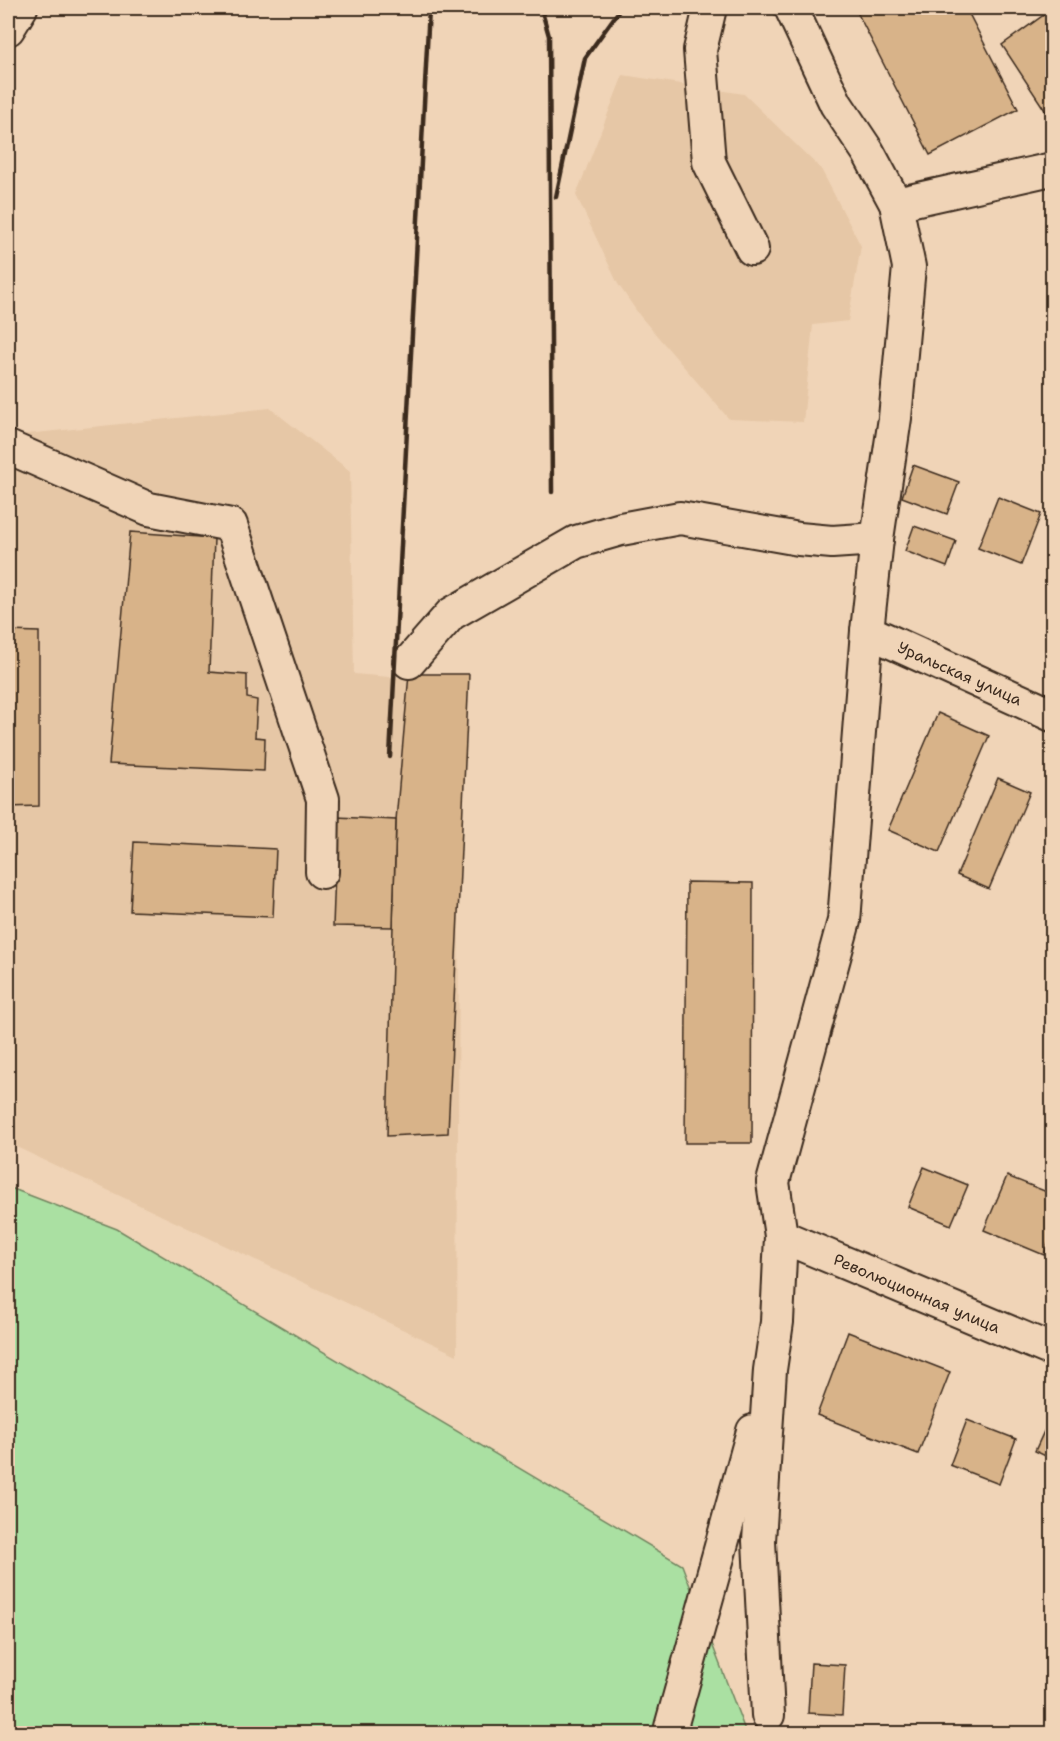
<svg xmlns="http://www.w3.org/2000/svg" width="1060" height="1741" viewBox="0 0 1060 1741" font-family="'Shantell Sans',sans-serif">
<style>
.built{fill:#e6c7a6}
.green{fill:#aae0a2;stroke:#728560;stroke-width:1.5}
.building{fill:#d8b389;stroke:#3b2a1e;stroke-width:1.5}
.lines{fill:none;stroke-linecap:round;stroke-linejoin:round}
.minor-casing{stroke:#3b2a1e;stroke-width:36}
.minor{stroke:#f0d4b7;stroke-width:32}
.rail{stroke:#3b2a1e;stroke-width:4.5}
.labels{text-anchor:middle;stroke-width:6;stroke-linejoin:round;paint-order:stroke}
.street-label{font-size:16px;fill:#3b2a1e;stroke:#f0d4b7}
</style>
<rect width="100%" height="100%" fill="#f0d4b7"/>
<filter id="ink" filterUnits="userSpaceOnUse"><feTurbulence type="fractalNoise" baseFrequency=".0167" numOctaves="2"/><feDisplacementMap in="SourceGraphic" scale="12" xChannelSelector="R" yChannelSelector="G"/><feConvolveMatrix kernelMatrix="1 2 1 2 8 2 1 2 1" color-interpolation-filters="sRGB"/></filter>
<g filter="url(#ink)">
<g class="built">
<path d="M623,75L744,94L821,169L861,246L848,321L813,325L803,422L729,419L640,316L618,284L576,195Z"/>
<path d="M270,408L350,471L354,674L460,683L457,1355L8,1143V436Z"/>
</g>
<path class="green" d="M8,1187L117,1229L682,1565L746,1733H8Z"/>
<g class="building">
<path d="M855,8H966L1018,109L930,155Z"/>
<path d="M1052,9V121L1002,45Z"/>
<path d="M913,465L959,482L947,514L902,497Z"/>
<path d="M998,497L1041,514L1021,565L978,548Z"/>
<path d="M914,526L956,541L947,567L905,551Z"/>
<path d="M130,532L214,538L209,672L247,675V698L257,700L255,737L265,738L264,771L109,764Z"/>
<path d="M8,631L39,632V806L8,807Z"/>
<path d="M409,674H469L448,1133L387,1136L396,820Z"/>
<path d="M938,713L989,736L939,852L888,830Z"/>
<path d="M998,778L1030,792L989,889L957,875Z"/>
<path d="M337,817L396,820L393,927L333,926Z"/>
<path d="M134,842L276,849L273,917L130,911Z"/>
<path d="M687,882L753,883L752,1143H685Z"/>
<path d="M924,1167L968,1185L951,1225L908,1207Z"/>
<path d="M1007,1176L1052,1194V1234L1044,1255L984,1230Z"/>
<path d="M848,1332L950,1372L918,1454L817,1415Z"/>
<path d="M1051,1416H1052V1459L1035,1451Z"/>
<path d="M967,1420L1016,1439L999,1484L950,1465Z"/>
<path d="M811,1663L845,1665L842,1715L808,1713Z"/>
</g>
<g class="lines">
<g class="minor-casing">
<g id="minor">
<path d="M710,8L700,50L709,162L752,249"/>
<path d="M8,29L21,8"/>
<path d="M896,204L1052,169"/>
<path d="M8,447L149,509L231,525L323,799L322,872"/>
<path d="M867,631L1052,715"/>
<path d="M409,662L451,614L576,542L621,529L680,518L799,539L832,542L877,539"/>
<path d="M781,1236L1052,1350"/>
<path d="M768,1715L759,1541L770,1370L777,1322L781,1236L773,1182L844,921L867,631L877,539L895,418L909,267L896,204L868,152L836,104L791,8"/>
<path d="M673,1734L671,1727L753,1431"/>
</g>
</g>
<use href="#minor" class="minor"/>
<g class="rail">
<path d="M541,8L549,36L552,492"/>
<path d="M556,197L585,58L621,8"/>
<path d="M390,757L429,8"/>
</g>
</g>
</g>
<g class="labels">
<g class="street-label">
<text transform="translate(960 673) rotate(24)" y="6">Уральская улица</text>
<text transform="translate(917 1293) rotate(23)" y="6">Революционная улица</text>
</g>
</g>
<rect width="1060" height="1741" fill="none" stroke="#f0d4b7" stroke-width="30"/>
<rect x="15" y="15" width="1030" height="1711" fill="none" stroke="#3b2a1e" stroke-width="2" filter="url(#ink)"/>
</svg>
